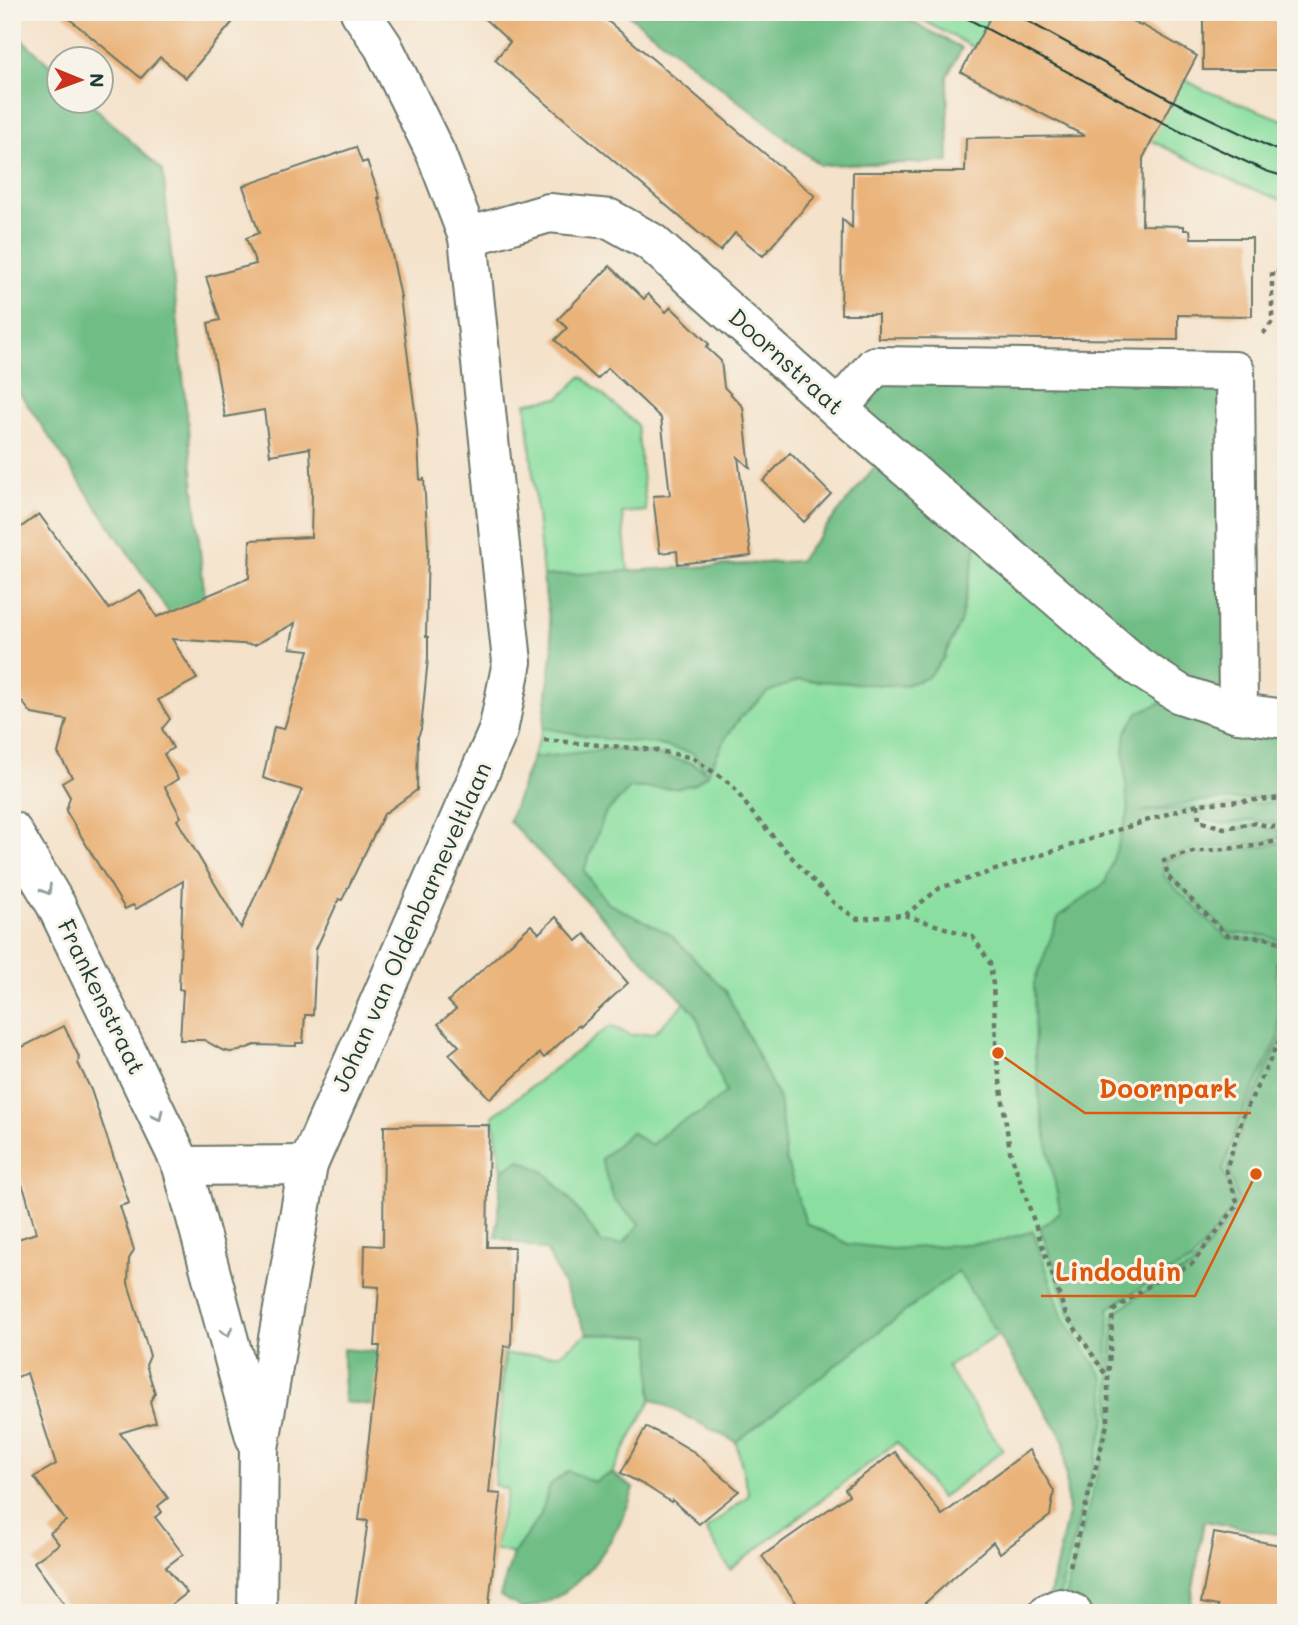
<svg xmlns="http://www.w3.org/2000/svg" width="1298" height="1625" viewBox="0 0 1298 1625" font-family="Mali,sans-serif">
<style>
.green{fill:#8adfa0;stroke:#548e6a;stroke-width:2}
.forest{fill:#6fbe86;stroke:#477e5d;stroke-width:2}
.building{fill:#eab379;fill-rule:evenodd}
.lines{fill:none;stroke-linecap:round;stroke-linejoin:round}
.minor-casing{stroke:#6a7769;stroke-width:42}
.path{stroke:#6a7769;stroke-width:4.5;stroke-dasharray:5 5;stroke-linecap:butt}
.minor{stroke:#fff;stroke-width:38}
.tram{stroke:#1f3d34;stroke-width:2}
.oneway{stroke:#8f9e9a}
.labels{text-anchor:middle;stroke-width:6;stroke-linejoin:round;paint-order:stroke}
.street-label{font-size:24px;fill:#1f3d34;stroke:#f7f3e8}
.leader{fill:none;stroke:#de580e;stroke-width:2.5}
.callout-dot{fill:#de580e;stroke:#f7f3e8;stroke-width:2.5}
.callout-label{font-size:26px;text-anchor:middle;font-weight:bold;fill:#de580e;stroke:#f7f3e8;stroke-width:6;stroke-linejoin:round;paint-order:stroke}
</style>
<rect width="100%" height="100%" fill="#f7f3e8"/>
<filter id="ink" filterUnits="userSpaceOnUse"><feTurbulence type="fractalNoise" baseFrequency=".0143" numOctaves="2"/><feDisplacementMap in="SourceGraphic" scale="14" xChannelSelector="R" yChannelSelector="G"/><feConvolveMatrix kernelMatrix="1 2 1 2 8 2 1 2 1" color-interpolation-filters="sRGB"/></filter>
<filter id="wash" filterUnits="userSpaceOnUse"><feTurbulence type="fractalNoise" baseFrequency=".00686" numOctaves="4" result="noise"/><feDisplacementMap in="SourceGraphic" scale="28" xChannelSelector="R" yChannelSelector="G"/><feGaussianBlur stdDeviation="1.57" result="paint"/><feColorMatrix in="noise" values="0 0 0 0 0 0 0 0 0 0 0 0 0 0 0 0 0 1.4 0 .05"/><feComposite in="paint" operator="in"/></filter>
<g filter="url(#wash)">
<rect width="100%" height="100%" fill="#f4e2cb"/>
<g class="green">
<path d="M907,12H1057L1204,90L1286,121V202L1235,182L1132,131Z"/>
<path d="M582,376L637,425L646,511L622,513L628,571L799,561L886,453L1286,720V1507L1205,1491L1083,1612L1047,1608L1068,1514L1064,1440L998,1335L947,1367L1003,1450L941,1498L897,1442L730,1570L706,1530L749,1495L736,1442L652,1398L612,1473L594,1482L568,1471L550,1485L540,1516L513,1554L494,1549L508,1489L494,1485L505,1355L560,1354L587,1334L651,1336L726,1093L702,1112L672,1127L651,1146L614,1200L640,1224L623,1244H602L571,1201L546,1173L520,1160L502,1170L493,1116L610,1026L631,1035L654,1033L685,1003L509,821L543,728L553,647L543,576L526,403L559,398Z"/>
</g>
<g class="forest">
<path d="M625,12H893L962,48L947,76L949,162L820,165Z"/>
<path d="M12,30L59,74L60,102H89L163,171L207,622L184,635L12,382Z"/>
<path d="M875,366L1235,371L1238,713L1180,694L838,409Z"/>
<path d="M886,453L979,534L960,623L943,659L927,678L902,686L799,680L768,692L741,717L725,739L707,774L695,784L678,788H630L605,814L584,871L607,903L670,934L726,991L779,1099L786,1160L806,1223L848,1244L892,1249L996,1242L1033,1231L1063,1318L1104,1378L1106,1419L1057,1604L1047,1608L1068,1514L1064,1440L958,1271L736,1442L651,1398V1336L587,1334L547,1251L496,1237L502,1170L520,1160L546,1173L571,1201L602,1243L623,1244L640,1224L614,1200L601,1159L631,1132L651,1145L672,1127L702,1112L726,1092L695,1013L509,821L533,758L610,749L653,754L692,763L705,772L693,753L655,744L611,740L543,728L553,647L543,576L799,561Z"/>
<path d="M1176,696L1286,720V795L1251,799L1197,801L1141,812L1195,807L1197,824L1224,831L1253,826L1278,830L1279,839L1255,844L1193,849L1161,860L1165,878L1226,937L1266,940L1285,946L1276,965L1279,1037L1242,1113L1223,1170L1236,1204L1191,1262L1152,1281L1109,1308L1107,1370L1070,1313L1040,1227L1052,1220L1060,1210L1041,1109L1035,1056L1034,983L1059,916L1105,883L1128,814L1124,753L1126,732L1139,712Z"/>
<path d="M1286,801V942L1267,936L1228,933L1169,876L1165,861L1193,854L1255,848L1284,842L1282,825L1253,820L1224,824L1202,819L1201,808Z"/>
<path d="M1286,953V1536L1204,1521L1189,1613H1084L1063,1605L1111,1422L1110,1379L1114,1313L1153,1286L1192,1267L1240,1205L1228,1170L1246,1114L1282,1037L1280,966Z"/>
<path d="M506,1336L501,1396L447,1391L442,1412L344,1402L343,1349L427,1356Z"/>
<path d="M569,1471L594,1482L612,1473L634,1489C620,1531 594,1575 555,1598C546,1604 533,1606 523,1609L500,1596L513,1554L540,1516L550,1485Z"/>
</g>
<g id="blocks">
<g class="building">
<path d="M61,12H241L186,78L160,57L141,78Z"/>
<path d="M477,12H597L815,196L763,256L735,233L720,251L495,60L510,42Z"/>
<path d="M993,12H1116L1141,26L1142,25L1197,56L1143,158L1142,225L1184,226V230H1190L1191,238H1252V316L1178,315V340L1063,339L878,338V314H841L842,219L852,228L853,172H965L966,138L1085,136L961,72Z"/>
<rect x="1203" y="12" width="83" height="58"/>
<path d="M356,147L362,163L367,161L380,198H378L384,217L401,297H400L417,426L420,480L424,479L428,546L426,637H428V658L421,729L418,737L417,790L384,814L342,900L339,899L316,949L313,1015H305L303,1043H296V1046L255,1045L239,1051L230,1052L222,1050L204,1040H180L183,990L179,989L183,881L136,909L133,905L125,909L66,811L70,797L62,783L72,777L58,753L67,720L32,714L12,689V534L39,514L109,609L140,590L157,617L249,578L250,540L311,537L312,493L310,448L270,455L264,410L225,417L208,323L220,320L206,277L256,264L246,238L259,233L243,186ZM295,623L290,648L309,650L284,729L274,727L263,778L302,790L241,928L177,820L181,817L165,787L178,779L164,754L173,748L162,729L170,719L158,700L197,679L172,639L255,645Z"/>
<path d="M610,266L644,299L648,294L666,312L671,307L709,344L706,347L721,361L724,387L743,407L750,468L738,457L751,556L678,564L677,551L660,553L653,496L670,495L661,418L608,368L597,379L555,340L567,328L558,319Z"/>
<path d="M790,453L831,494L804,522L763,481Z"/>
<path d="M556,917L577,941L585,934L628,983L580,1027L579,1025L544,1058L540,1053L490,1099L449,1054L459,1046L438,1024L456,1009L448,1001L531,925L539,933Z"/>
<path d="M64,1026L79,1057L78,1063L91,1090L129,1203L120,1206L134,1250L129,1259L128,1283L150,1356L146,1365L155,1393L150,1402L156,1422L120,1433L168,1498L158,1506L162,1512L155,1517L183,1554L166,1567L187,1593L161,1613H71L34,1562L59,1544L50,1533L66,1521L34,1477L56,1464L27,1373L12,1379V1241L36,1233L26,1195L12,1158V1052Z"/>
<path d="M489,1125L487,1247H514L511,1347L504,1346L489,1493L501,1494L488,1613H354L368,1521L359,1520L380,1346H375L379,1287L364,1286L365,1245L383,1246L384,1126Z"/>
<path d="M646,1427L670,1438L694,1452L739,1491L699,1524L672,1500L671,1502L646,1486L621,1473Z"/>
<path d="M1029,1450L1054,1491L1050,1516L1000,1553L993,1542L914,1613H804L762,1556L849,1495L845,1489L895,1452L942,1515Z"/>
<path d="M1214,1533L1286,1546V1613H1217L1218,1606L1201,1603Z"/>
</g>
</g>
</g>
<g filter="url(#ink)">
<use href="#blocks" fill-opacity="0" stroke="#6a7769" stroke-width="2"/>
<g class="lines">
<g class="minor-casing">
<g id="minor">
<path d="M468,237L549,213L610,219L651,242L838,409L1137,666L1180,694L1238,713L1286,719"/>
<path d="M838,409L875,366L1235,371L1238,713"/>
<path d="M12,831L56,905L182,1166L255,1437"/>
<path d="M182,1166L308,1165"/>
<path d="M257,1613L259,1448L308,1165L498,731L512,662L468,237L436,154L383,46L360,12"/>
<path d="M1048,1613L1060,1608L1073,1613"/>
</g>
</g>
<g class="path">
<path d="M1263,334L1272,322V271L1286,272"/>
<path d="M544,740L655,750L693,758L732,785L753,814L804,871L834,903L857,919L904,915L973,937L990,963L993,985L997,1060L1010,1151L1066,1315L1108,1378"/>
<path d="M1198,804L1199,821L1224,828L1253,823L1281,828V840L1255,846L1193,852L1164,860L1168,877L1227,935L1266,938L1286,944"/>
<path d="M905,915L940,888L1198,804L1286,798"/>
<path d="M1070,1566L1108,1421V1378L1113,1311L1153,1283L1192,1264L1238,1204L1226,1170L1244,1114L1281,1037L1277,966L1286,948"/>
</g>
<use href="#minor" class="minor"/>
<g class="tram">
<path d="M955,12L1177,130L1266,171L1286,177"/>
<path d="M1011,12L1173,101L1274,149L1286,153"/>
</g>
</g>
<defs><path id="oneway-chevron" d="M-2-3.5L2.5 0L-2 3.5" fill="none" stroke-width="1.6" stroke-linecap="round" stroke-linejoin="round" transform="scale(1.75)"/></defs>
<g class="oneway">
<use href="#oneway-chevron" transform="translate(47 890) rotate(59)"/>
<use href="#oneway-chevron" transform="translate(158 1116) rotate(64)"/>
<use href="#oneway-chevron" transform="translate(227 1332) rotate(75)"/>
</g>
</g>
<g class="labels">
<g class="street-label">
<text transform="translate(786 362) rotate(42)" y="8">Doornstraat</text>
<text transform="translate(412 927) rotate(-66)" y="8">Johan van Oldenbarneveltlaan</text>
<text transform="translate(101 997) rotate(64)" y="8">Frankenstraat</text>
</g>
</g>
<path class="leader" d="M998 1053L1085 1113H1251M1256 1174L1195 1296H1041"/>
<g class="callout-dot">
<circle cx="998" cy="1053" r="7"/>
<circle cx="1256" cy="1174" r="7"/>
</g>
<g class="callout-label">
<text x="1168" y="1098">Doornpark</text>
<text x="1118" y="1281">Lindoduin</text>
</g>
<rect width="1298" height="1625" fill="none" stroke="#f7f3e8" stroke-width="42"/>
<g transform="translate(80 80) rotate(91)"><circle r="33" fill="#f7f3e8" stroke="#a1aaa0" stroke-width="2"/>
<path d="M0-5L12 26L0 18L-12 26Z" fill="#c8321e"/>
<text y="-10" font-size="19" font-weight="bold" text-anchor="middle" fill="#1f3d34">N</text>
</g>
</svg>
